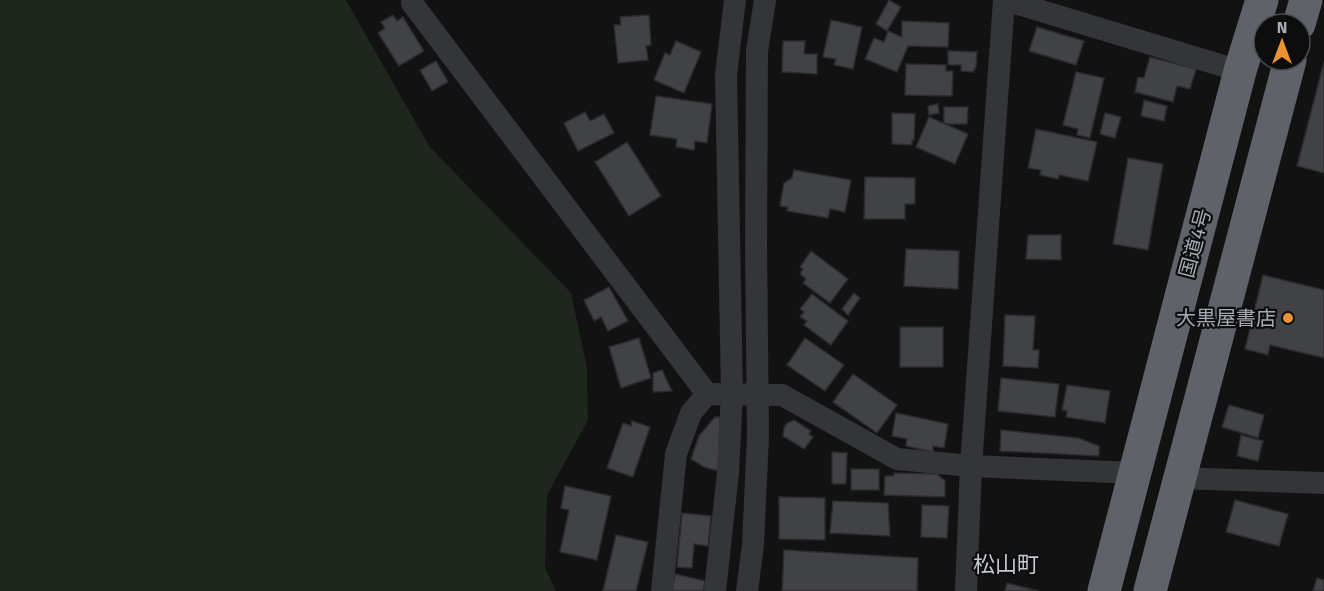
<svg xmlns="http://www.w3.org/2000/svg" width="1324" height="591" viewBox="0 0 1324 591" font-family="'Fira Sans','Noto Sans JP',sans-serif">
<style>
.green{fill:#1e261e}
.building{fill:#414246;stroke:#2c2c2f;stroke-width:1.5}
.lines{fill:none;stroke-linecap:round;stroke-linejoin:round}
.street{stroke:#333538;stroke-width:22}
.highway{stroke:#5f6369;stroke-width:33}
.poi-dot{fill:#ec9331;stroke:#0d0d0e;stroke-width:2}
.labels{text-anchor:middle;stroke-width:4.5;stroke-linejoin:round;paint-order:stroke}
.street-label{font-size:20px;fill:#a4abb4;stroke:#0d0d0e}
.poi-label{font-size:20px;fill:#a4abb4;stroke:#0d0d0e;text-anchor:end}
.quarter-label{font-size:22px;fill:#c4c9d0;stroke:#0d0d0e}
</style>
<rect width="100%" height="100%" fill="#121213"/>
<path class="green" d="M0,0H346L429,146L571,293L587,368L588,420L547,495L545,568L556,591H0Z"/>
<g class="building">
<path d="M889,0L901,7L887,31L876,24Z"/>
<path d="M393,15L397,21L403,17L424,51L399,66L378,33L385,28L381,22Z"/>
<path d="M649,15L651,45L646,46L648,60L618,63L614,25H621L620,17Z"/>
<path d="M831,20L862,27L853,69L834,65L836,59L823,57Z"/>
<path d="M902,21L949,23L948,47L908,46L897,72L865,59L874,38L884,42L888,31L902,37Z"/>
<path d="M1037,27L1084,41L1076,65L1029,51Z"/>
<path d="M676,41L701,52L684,93L654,80L665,53L670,55Z"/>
<path d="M783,41H805L804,54H817V74L782,72Z"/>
<path d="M948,51L977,52L976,67L973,72L961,71V65H948Z"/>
<path d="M1150,57L1196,69L1190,89L1177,86L1173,102L1135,92L1138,77L1144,78Z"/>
<path d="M436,61L448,82L432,91L420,70Z"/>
<path d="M1324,62V173L1297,166Z"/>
<path d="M906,64L946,65V71H953L952,96L905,95Z"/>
<path d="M1076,72L1104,78L1090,138L1077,135L1078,129L1063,125Z"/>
<path d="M656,96L712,104L707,143L695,141L694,150L676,147L677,139L650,135Z"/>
<path d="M1144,100L1167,106L1164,121L1141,116Z"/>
<path d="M938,104L939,113L929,115L928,106Z"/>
<path d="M944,107H968L967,124H944Z"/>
<path d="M585,112L590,121L604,114L614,133L578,151L564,123Z"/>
<path d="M892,113L915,114L914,140H912V145L892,144Z"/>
<path d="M1105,113L1121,117L1115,138L1100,134Z"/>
<path d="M929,117L968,134L955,164L916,147Z"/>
<path d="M1036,129L1097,142L1088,181L1059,175L1058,179L1040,175L1041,170L1028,168Z"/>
<path d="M627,142L661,196L629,216L595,162Z"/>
<path d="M1128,158L1163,164L1148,250L1113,244Z"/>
<path d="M794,170L851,180L845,212L830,209L828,218L787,211L788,207L780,206L784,183L792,178Z"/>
<path d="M865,177L915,178V204H905V219H864Z"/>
<path d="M1028,235H1061V260L1026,259Z"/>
<path d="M906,249L959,251L958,289L904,286Z"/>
<path d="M811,251L848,279L830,303L803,283L806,279L800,274L803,269L800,267Z"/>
<path d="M1263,275L1324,290V358L1270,345L1268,355L1245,349Z"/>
<path d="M609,287L628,321L608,331L601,317L594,321L584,300Z"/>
<path d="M854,293L860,298L848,315L842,309Z"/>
<path d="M812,294L848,321L831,345L804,325L807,321L800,317L804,312L800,309Z"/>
<path d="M1005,315L1035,316L1033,350H1039L1038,368L1003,366Z"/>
<rect x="900" y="327" width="43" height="40"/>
<path d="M639,338L651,378L621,388L609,347Z"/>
<path d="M805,338L844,365L825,391L787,365Z"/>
<path d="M662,370L672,391L653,392V373Z"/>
<path d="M853,374L897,405L877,433L833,402Z"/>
<path d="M1001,378L1059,384L1055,417L998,411Z"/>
<path d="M1067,385L1110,391L1105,423L1066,417L1067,411L1062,410Z"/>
<path d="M1229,405L1264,415L1258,438L1222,427Z"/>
<path d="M896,413L948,424L944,448L933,446V452L906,446L907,439L892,436Z"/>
<path d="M715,417H720L718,471L704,467L691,459L699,436Z"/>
<path d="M794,420L811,431L809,434L813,437L804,449L783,436L784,428L787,423Z"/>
<path d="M632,421L650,427L633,477L607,468L623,423L631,426Z"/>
<path d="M1001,430L1078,438L1099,446V456L1000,451Z"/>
<path d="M1241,435L1263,441L1258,461L1237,456Z"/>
<path d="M832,452L847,453L846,484H832Z"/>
<rect x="851" y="469" width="28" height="21"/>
<path d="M894,473L937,474L945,481V497L884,495L885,476H894Z"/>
<path d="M565,486L611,496L597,560L560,552L569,510L561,508Z"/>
<path d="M779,497L825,498V540L779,539Z"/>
<path d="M1235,500L1288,514L1279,546L1226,532Z"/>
<path d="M833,501L888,503L890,536L830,533Z"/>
<path d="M922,505L949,506L947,538L921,537Z"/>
<path d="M682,513L711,516L708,546L694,544L692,568L677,567Z"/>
<path d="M616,535L648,542L636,591H603Z"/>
<path d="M784,550L918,558L917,591H782Z"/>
<path d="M675,574L705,581L703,591H672Z"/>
<path d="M1317,578L1324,580V591H1313Z"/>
<path d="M1007,583L1038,591H1005Z"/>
</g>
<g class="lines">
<g class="street">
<path d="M1005,0L1240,71"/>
<path d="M412,3L707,394"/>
<path d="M1178,478L1324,483"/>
<path d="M662,591L676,454L691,413L707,394L782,395L897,459L971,466L1135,473"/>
<path d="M715,591L728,473L732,393L726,75L735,0"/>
<path d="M747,591L753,545L758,435L756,246L757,51L765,0"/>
<path d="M966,591L971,466L1004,0"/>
</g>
<g class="highway">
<path d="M1299,24L1306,0"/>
<path d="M1104,591L1240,71L1262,0"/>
<path d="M1150,591L1290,60"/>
</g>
</g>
<circle class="poi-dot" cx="1288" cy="318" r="6"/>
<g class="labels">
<g class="street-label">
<text transform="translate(1195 243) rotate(-75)" y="7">国道4号</text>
</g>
<g class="poi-label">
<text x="1276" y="325">大黒屋書店</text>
</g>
<g class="quarter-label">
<text x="1006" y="572">松山町</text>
</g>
</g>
<g transform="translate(1282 42)"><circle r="28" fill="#0d0d0e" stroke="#494c50" stroke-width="1.5"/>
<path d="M0-4.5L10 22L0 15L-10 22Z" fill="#ec9331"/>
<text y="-9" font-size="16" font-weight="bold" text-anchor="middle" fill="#a4abb4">N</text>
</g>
</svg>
